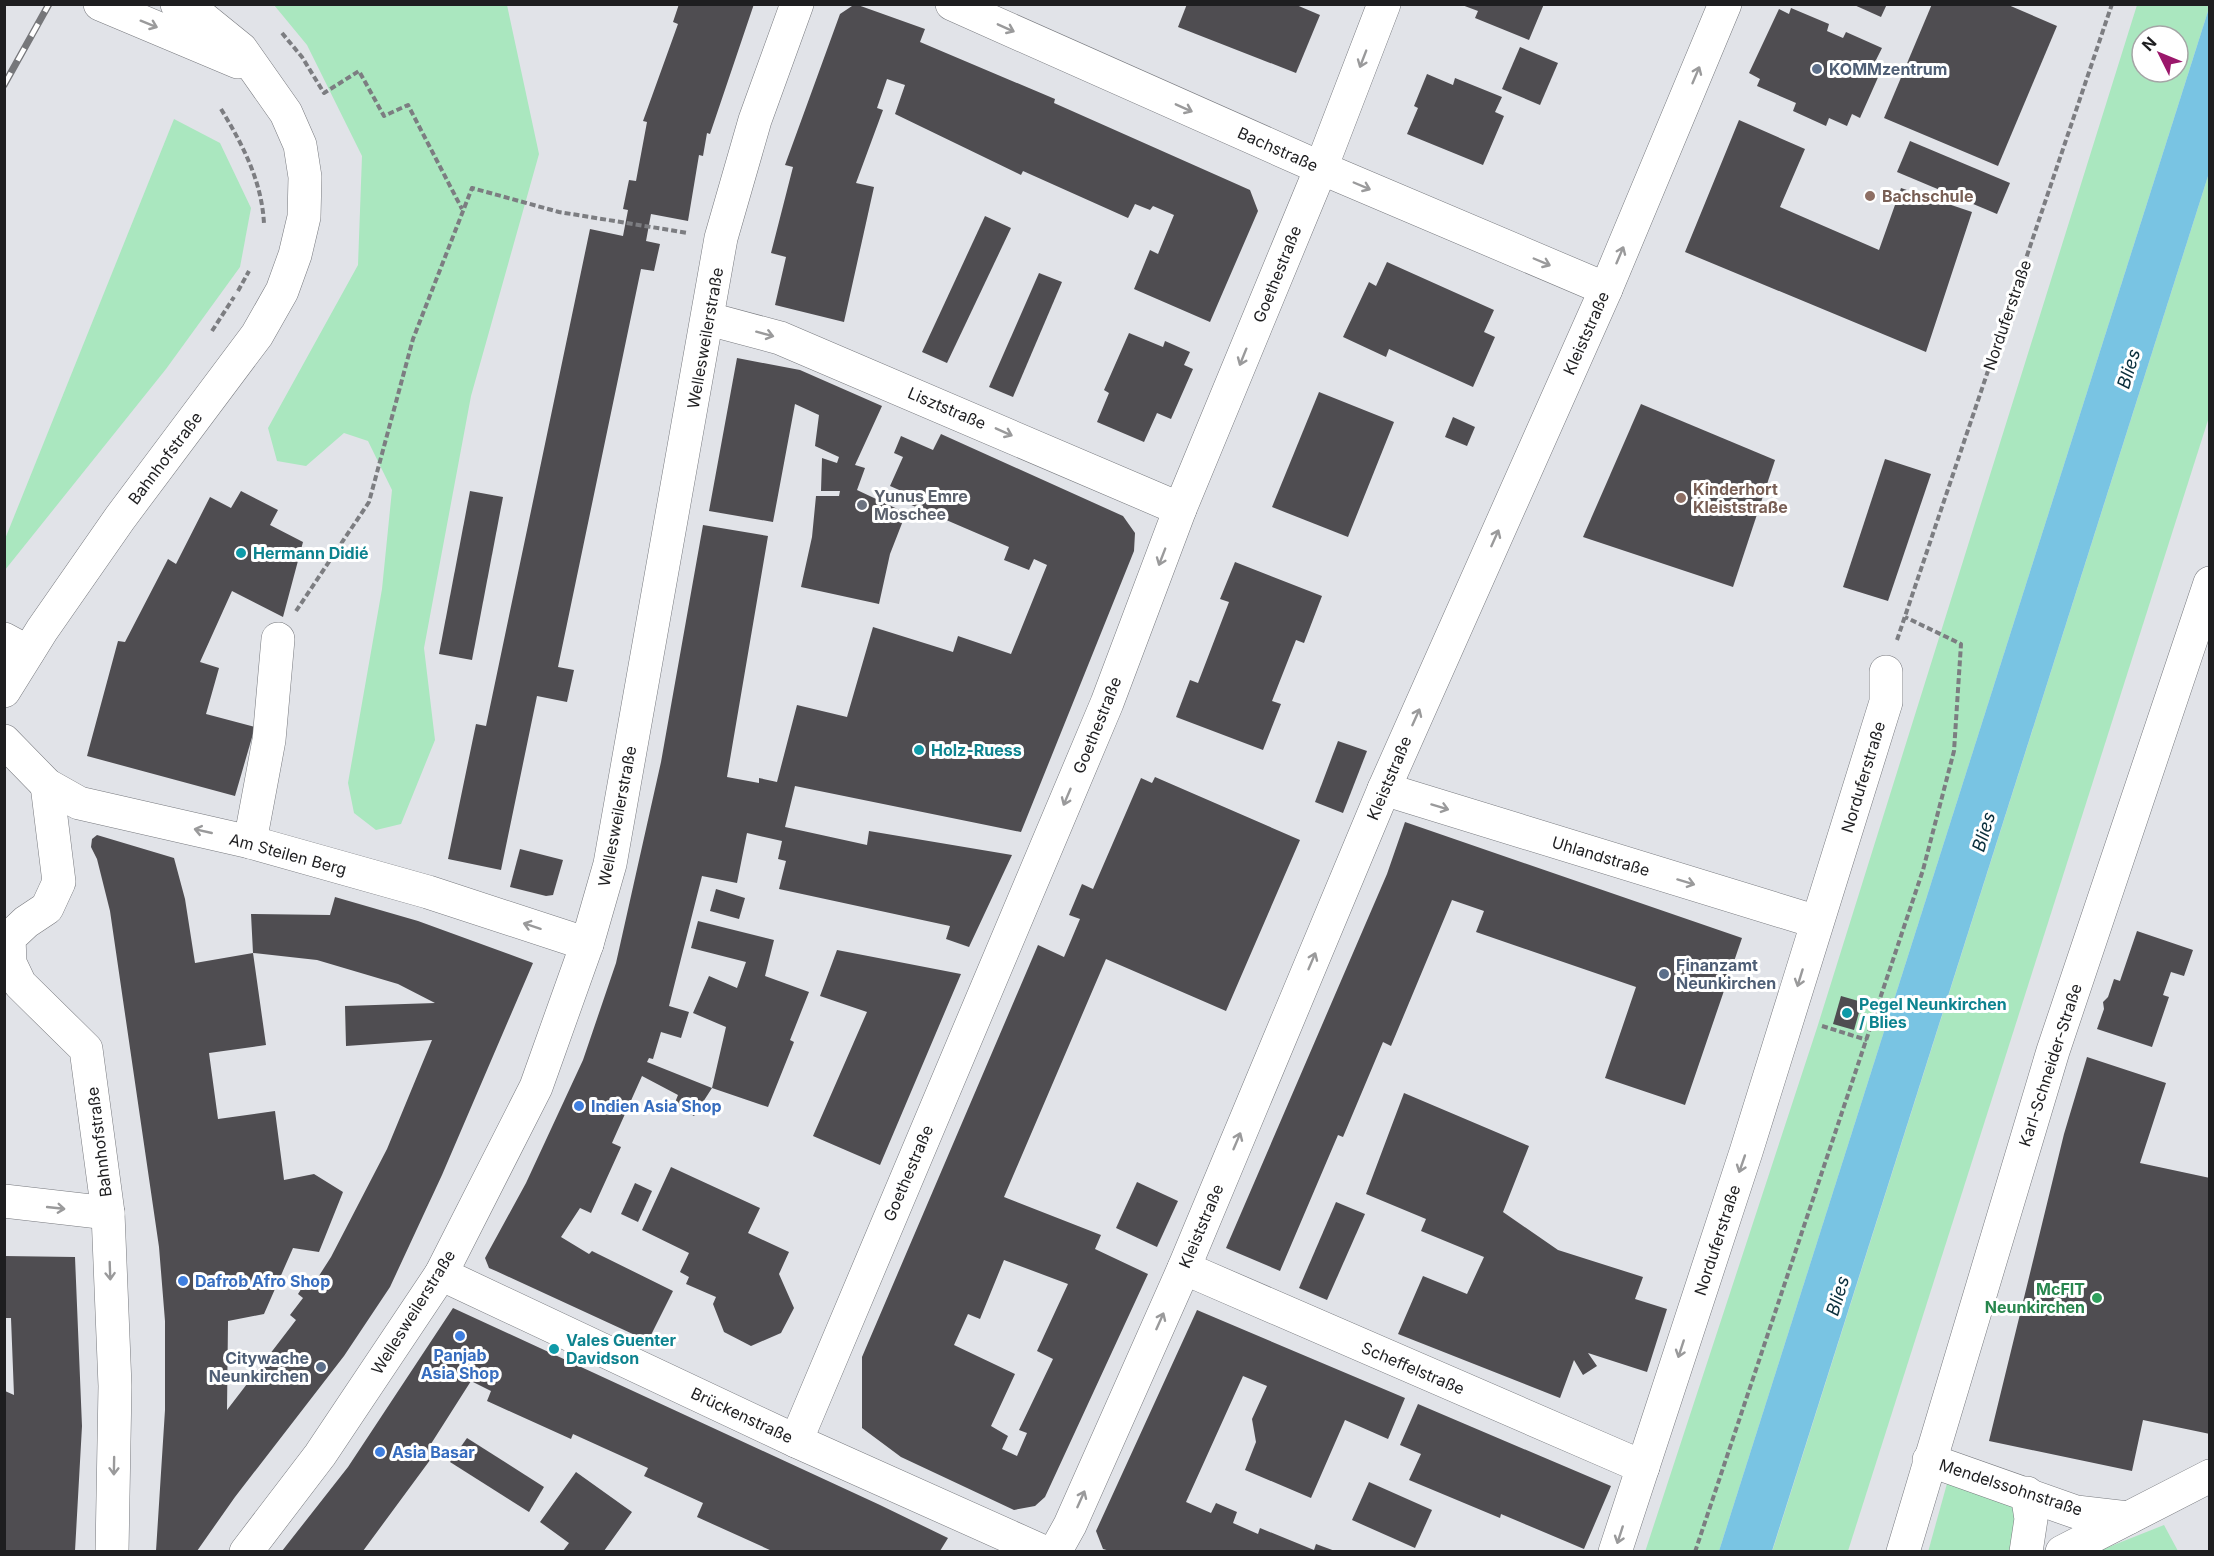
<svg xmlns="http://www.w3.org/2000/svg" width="2214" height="1556" viewBox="0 0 2214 1556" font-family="Inter,sans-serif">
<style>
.green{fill:#aae7bf;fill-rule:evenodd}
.water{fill:#79c4e3}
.building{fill:#4f4d51;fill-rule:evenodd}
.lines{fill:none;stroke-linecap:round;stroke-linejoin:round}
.minor-casing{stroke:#77797e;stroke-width:34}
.major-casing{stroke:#77797e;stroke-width:34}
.path{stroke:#7c7d81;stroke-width:4;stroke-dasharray:6 3;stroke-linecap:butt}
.minor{stroke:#fff;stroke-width:33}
.major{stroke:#fff;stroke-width:33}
.rail-casing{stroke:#76777a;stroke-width:7}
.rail{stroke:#fff;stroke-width:4.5;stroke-dasharray:14;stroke-linecap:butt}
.oneway{stroke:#9a9a9b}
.service-dot{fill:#5c6f8a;stroke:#fff;stroke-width:2}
.education-dot{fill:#8d6e63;stroke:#fff;stroke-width:2}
.worship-dot{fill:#6b7280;stroke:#fff;stroke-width:2}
.culture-dot{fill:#0f9aa8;stroke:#fff;stroke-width:2}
.shop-dot{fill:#3f7fe0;stroke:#fff;stroke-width:2}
.leisure-dot{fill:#2e9e5b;stroke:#fff;stroke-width:2}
.labels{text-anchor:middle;stroke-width:6;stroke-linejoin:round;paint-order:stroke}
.service-label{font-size:16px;font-weight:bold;fill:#4e5e75;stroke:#fff;text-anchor:start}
.street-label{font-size:16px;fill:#1e1e20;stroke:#fff}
.education-label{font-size:16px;font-weight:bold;fill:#785e54;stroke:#fff;text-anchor:start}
.worship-label{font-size:16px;font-weight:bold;fill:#5b616d;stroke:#fff;text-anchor:start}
.culture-label{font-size:16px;font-weight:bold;fill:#0d838f;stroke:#fff;text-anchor:start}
.shop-label{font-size:16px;font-weight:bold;fill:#366cbe;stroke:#fff;text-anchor:start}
.leisure-label{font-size:16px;font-weight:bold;fill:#27864d;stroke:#fff;text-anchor:end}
.water-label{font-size:18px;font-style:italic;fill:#092e3b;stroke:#fff}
</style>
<rect width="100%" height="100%" fill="#e1e3e8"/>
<g class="green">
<path d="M274,5H507L539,154L471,396L424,648L435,740L401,824L376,830L354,813L348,783L382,589L392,490L368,441L344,433L306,466L277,461L268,428L358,265L362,156L307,45Z"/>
<path d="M2137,5H2209V8L1719,1551L1645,1552L1817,1028ZM2142,36H2178V72H2142Z"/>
<path d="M174,119L220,143L251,208L240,267L166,369L5,570V539Z"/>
<path d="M2209,173V417L1848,1551L1772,1552Z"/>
<path d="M1948,1480L2016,1501L2013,1551L1928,1552Z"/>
<path d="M2164,1525L2178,1551L2096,1552Z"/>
</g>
<path class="water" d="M2209,8V173L1772,1551H1719Z"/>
<g class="building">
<path d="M679,4H754L710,134L707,133L703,156L699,155L688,221L651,214L646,241L660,244L654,271L641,269L558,667L574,670L567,702L537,696L501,870L448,859L476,724L486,726L590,229L623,236L628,210L623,209L629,180L636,181L647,122L643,121L678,24L673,22Z"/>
<path d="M855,4L925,29L920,42L1055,99L1054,103L1250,190L1258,211L1210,322L1134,289L1150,250L1158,254L1174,215L1153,206L1150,210L1135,204L1128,218L1023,171L1021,175L895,114L905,85L887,79L877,108L883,110L856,183L874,187L844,322L775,305L786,257L771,253L793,167L785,165L840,14Z"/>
<path d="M1187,4H1294L1320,15L1296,73L1178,27Z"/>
<path d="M1544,4L1529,40L1475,18L1478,11L1462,5Z"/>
<path d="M1852,4H1887L1881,17Z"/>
<path d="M1932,4H2006L2057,26L1998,166L1884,118Z"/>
<path d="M1791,8L1829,24L1827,31L1843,38L1846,32L1882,48L1876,60L1884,64L1860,118L1852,114L1847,126L1829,118L1826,126L1793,111L1796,103L1757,86L1760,79L1749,73L1779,9L1789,14Z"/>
<path d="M1520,47L1558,63L1540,105L1502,89Z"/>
<path d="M1427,74L1453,85L1455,78L1502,97L1495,112L1504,116L1483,165L1407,134L1418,108L1414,106Z"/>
<path d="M1739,120L1805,149L1780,207L1879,250L1901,188L1972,212L1926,352L1685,252Z"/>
<path d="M1910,141L2010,183L1997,214L1897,172Z"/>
<path d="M985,216L1011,228L947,363L922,352Z"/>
<path d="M1387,262L1494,310L1484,332L1495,337L1473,387L1389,349L1386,357L1343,337L1369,282L1376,286Z"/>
<path d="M1039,273L1062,282L1013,397L989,387Z"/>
<path d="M1129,333L1163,347L1165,341L1190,352L1184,365L1193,369L1171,419L1157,413L1144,442L1097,422L1109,393L1104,390Z"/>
<path d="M737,358L800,370L882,406L855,465L865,468L857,490L906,513L890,554L879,604L801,587L812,537L816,496H839L840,491H821L822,458L837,463L839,457L815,446L819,415L795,404L773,522L709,511Z"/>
<path d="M1319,392L1394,422L1348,537L1272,507Z"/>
<path d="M1641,404L1775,460L1733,587L1583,537Z"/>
<path d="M1453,417L1475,427L1467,446L1445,437Z"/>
<path d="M941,434L1123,516L1135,533L1134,551L1021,832L795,786L785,827L867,845L869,831L1012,855L969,947L946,939L950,926L779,889L786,861L778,859L782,841L747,833L737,883L702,876L669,1006L689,1012L681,1038L661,1032L653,1059L649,1058L647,1062L712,1088L694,1116L674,1105L678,1095L642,1076L612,1143L621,1147L591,1213L580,1208L561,1237L589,1254L592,1251L673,1291L648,1341L496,1271L489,1268L485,1258L526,1183L583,1060L616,963L661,762L703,525L768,536L727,777L759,783V778L777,782L797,705L847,717L873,627L953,652L958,636L1011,654L1047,565L1034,559L1029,570L1004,560L1009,547L909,504L913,496L890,486L903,457L894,453L901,436L933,450Z"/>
<path d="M1885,459L1931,474L1888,601L1843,587Z"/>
<path d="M241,491L278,510L270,525L303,542L283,617L232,591L200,662L219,668L206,714L255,727L235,796L87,756L118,641L125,642L168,559L176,564L210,497L231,508Z"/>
<path d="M470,491L503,497L472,660L439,654Z"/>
<path d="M1235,562L1322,596L1304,643L1296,640L1272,701L1281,704L1263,750L1176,717L1190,680L1198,683L1229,602L1220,599Z"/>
<path d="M1338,741L1367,751L1343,813L1315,802Z"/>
<path d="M1155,777L1300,840L1226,1011L1106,959L1004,1197L1101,1235L1095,1249L1148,1274L1045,1497L1035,1506L1014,1510L901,1457L862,1428V1357L1038,945L1064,957L1080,919L1069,915L1082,884L1093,889L1141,778L1152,783ZM1004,1260L1068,1284L1037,1351L1053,1359L1019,1430L1027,1433L1017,1456L1002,1449L1008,1436L991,1426L1015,1374L954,1345L968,1314L980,1319Z"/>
<path d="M1405,822L1742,938L1685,1105L1605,1078L1636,987L1476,932L1484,911L1452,900L1391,1046L1383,1042L1343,1137L1338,1135L1280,1271L1226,1248L1387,874Z"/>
<path d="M97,835L174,858L185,899L195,963L253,953L251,914L330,915L335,897L418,921L533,963L442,1175L390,1287L344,1356L235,1497L197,1551H156L165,1410V1321L159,1247L110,911L97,859L91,847L92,839ZM253,953L317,960L398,984L435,1003L345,1006L346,1046L432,1040L387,1149L331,1257L315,1282L309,1277L298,1294L303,1298L290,1315L296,1320L227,1410L228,1321L264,1314L293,1248L319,1252L343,1192L314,1174L284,1180L275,1111L218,1119L209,1053L266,1045Z"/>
<path d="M520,849L563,860L553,895L546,896L510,887Z"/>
<path d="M716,889L745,898L739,919L710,911Z"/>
<path d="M698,921L774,940L765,976L809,992L790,1040L794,1042L768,1107L712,1088L726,1027L693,1013L709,976L737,988L746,962L691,948Z"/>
<path d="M2137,931L2193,950L2184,976L2171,972L2163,995L2169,997L2152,1047L2097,1029L2104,1009L2103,1002L2108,997L2114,979L2120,981Z"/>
<path d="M837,950L961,974L880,1165L813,1136L867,1012L820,996Z"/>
<path d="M1841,996L1862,1002L1854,1030L1833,1024Z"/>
<path d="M2087,1057L2166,1083L2140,1163L2210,1178V1434L2143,1420L2132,1471L1989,1441L2064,1134Z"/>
<path d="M1404,1093L1529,1146L1503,1212L1558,1250L1643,1277L1635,1299L1667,1309L1647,1372L1588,1353L1597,1366L1583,1375L1574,1360L1560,1398L1398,1334L1423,1276L1467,1294L1484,1257L1421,1231L1426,1219L1366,1194Z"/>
<path d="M671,1167L760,1208L748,1233L789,1252L779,1274L794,1308L781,1333L751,1346L724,1332L713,1304L716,1297L686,1284L689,1277L680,1272L689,1253L642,1230Z"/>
<path d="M1137,1182L1178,1201L1157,1247L1116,1228Z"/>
<path d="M635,1183L652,1191L638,1222L621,1214Z"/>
<path d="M1336,1202L1365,1214L1327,1300L1299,1288Z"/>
<path d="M4,1256L75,1257L82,1426L75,1551H5V1391L14,1395L11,1318H4Z"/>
<path d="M453,1308L880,1505L948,1538L940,1551H772L697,1517L703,1503L644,1476L648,1468L573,1434L571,1439L487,1401L491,1391L471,1381L429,1447L436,1452L363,1551H282L348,1467Z"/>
<path d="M1197,1310L1405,1398L1388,1439L1345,1420L1311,1498L1245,1470L1256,1442L1252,1419L1267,1386L1243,1376L1186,1502L1211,1513L1216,1503L1237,1512L1233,1523L1258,1534L1260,1528L1314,1550L1316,1544L1335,1551H1110L1103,1549L1096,1531Z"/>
<path d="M1418,1404L1611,1486L1584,1549L1501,1514L1500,1518L1409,1480L1421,1454L1400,1445Z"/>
<path d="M467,1438L544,1487L529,1512L450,1462Z"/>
<path d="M576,1472L632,1512L604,1551H563L569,1543L540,1522Z"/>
<path d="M1369,1482L1432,1510L1415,1548L1352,1520Z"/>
</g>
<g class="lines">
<g class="minor-casing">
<g id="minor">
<path d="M952,4L1321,168L1606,289"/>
<path d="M709,319L780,338L1180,509"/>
<path d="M4,639L28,652"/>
<path d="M4,741L47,785L79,803L250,842L428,892L587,944"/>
<path d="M47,785L59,882L47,908L26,922L9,938L10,963L20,984L86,1049L108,1213L115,1386L112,1552"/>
<path d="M1384,789L1817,922"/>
<path d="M250,842L269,740L278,639"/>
<path d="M4,1201L108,1213"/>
<path d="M1184,1268L1643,1467"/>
<path d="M441,1274L796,1441L1044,1552"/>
<path d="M796,1441L1107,703L1180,509L1321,168L1384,4"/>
<path d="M1929,1460L2076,1512L2128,1518"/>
<path d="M246,1552L320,1455L441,1274L536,1087L587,944L610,864L721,238L755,120L797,4"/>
<path d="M1055,1552L1070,1525L1184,1268L1384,789L1606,289L1725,4"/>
<path d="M1615,1552L1746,1152L1886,702V672"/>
<path d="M2026,1552L2031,1519L2027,1493"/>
<path d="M2062,1552L2210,1476"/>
</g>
</g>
<g class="major-casing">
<g id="major">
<path d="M100,4L238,62"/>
<path d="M4,691L42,630L120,518L257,335L282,291L295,255L304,217L305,177L300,145L286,113L241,49L204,19L177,4"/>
<path d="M1903,1552L2053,1051L2210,583"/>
</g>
</g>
<g class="path">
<path d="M282,33L302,57L324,93L359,71L384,116L408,105L462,209"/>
<path d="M221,109C243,145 262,182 264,224"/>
<path d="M238,291L249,271"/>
<path d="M212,331L234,297"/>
<path d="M296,611L369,502L413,339L472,188L559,212L688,233"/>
<path d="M1897,640L2112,4"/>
<path d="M1822,1026L1867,1040"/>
<path d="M1695,1552L1923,870L1954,751L1961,644L1905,617"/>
</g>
<use href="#minor" class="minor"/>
<use href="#major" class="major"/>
<g class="rail-casing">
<path id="rail" d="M4,85L49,4"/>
</g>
<use href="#rail" class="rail"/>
</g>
<defs><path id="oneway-shaft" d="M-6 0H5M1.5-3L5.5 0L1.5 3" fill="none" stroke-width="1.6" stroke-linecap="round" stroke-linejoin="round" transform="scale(1.5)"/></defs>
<g class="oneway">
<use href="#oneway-shaft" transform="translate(149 24) rotate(22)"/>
<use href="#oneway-shaft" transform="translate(1006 28) rotate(24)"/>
<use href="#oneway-shaft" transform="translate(1363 59) rotate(111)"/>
<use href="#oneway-shaft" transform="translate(1696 75) rotate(-67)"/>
<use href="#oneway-shaft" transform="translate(1184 108) rotate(24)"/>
<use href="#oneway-shaft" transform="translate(1362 186) rotate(23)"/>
<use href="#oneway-shaft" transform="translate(1620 255) rotate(-67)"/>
<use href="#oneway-shaft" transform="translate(1542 262) rotate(23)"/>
<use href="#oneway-shaft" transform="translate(765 334) rotate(15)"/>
<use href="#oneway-shaft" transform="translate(1243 357) rotate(112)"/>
<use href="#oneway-shaft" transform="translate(1004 432) rotate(24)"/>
<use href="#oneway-shaft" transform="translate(1495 538) rotate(-66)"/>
<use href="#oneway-shaft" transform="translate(1162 557) rotate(111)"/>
<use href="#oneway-shaft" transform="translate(1416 717) rotate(-66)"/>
<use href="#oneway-shaft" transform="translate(1067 797) rotate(113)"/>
<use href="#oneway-shaft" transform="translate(1440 807) rotate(17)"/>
<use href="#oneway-shaft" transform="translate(203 831) rotate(-167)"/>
<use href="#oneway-shaft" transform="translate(1686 882) rotate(17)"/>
<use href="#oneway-shaft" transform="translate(532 926) rotate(-162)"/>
<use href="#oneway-shaft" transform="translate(1312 961) rotate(-67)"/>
<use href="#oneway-shaft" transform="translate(1800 978) rotate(107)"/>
<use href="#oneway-shaft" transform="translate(1237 1141) rotate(-67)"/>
<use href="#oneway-shaft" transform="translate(1742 1164) rotate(109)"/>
<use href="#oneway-shaft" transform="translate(56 1208) rotate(6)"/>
<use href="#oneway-shaft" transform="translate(110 1271) rotate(88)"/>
<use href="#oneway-shaft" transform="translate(1160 1321) rotate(-66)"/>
<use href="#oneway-shaft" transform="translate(1681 1349) rotate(108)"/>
<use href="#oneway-shaft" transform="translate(114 1466) rotate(91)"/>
<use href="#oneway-shaft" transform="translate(1081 1499) rotate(-66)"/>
<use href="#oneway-shaft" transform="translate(1620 1535) rotate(108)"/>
</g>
<g class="service-dot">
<circle cx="1817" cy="69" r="6"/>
<circle cx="1664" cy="974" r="6"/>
<circle cx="321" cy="1367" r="6"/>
</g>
<g class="education-dot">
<circle cx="1870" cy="196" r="6"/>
<circle cx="1681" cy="498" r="6"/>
</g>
<circle class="worship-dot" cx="862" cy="505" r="6"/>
<g class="culture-dot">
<circle cx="241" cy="553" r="6"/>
<circle cx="919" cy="750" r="6"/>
<circle cx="1847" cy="1013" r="6"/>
<circle cx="554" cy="1349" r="6"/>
</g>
<g class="shop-dot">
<circle cx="579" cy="1106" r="6"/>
<circle cx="183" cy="1281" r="6"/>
<circle cx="460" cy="1336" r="6"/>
<circle cx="380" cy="1452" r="6"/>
</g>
<circle class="leisure-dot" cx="2097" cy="1298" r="6"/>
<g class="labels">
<g class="service-label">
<text x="1829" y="75">KOMMzentrum</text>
<text x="1676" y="971">Finanzamt<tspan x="1676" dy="18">Neunkirchen</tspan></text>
<text x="309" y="1364" text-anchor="end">Citywache<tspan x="309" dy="18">Neunkirchen</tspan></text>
</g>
<g class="street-label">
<text transform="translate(1278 149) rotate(24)" y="6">Bachstraße</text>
<text transform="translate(1277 274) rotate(-68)" y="6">Goethestraße</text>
<text transform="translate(2007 315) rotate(-71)" y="6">Norduferstraße</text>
<text transform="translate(1586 333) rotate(-66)" y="6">Kleiststraße</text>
<text transform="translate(705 338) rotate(-80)" y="6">Wellesweilerstraße</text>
<text transform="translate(947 408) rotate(23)" y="6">Lisztstraße</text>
<text transform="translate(165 458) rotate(-53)" y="6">Bahnhofstraße</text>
<text transform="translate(1097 725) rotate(-68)" y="6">Goethestraße</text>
<text transform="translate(1863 777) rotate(-73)" y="6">Norduferstraße</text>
<text transform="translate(1389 778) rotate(-67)" y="6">Kleiststraße</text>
<text transform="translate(617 816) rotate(-79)" y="6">Wellesweilerstraße</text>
<text transform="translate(288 854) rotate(15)" y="6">Am Steilen Berg</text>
<text transform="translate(1601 856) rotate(17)" y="6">Uhlandstraße</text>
<text transform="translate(2050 1065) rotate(-72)" y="6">Karl-Schneider-Straße</text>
<text transform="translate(99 1142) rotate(-97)" y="6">Bahnhofstraße</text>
<text transform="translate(908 1173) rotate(-67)" y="6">Goethestraße</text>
<text transform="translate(1201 1226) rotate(-67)" y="6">Kleiststraße</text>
<text transform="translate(1717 1240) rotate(-72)" y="6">Norduferstraße</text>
<text transform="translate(413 1312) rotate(-58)" y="6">Wellesweilerstraße</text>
<text transform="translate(1413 1368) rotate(23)" y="6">Scheffelstraße</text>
<text transform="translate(742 1415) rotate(25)" y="6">Brückenstraße</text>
<text transform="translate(2011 1487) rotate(18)" y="6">Mendelssohnstraße</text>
</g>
<g class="education-label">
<text x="1882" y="202">Bachschule</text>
<text x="1693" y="495">Kinderhort<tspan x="1693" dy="18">Kleiststraße</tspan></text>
</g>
<g class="worship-label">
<text x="874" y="502">Yunus Emre<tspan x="874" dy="18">Moschee</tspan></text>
</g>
<g class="culture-label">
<text x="253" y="559">Hermann Didié</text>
<text x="931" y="756">Holz-Ruess</text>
<text x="1859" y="1010">Pegel Neunkirchen<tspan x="1859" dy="18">/ Blies</tspan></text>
<text x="566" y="1346">Vales Guenter<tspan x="566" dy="18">Davidson</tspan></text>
</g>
<g class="shop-label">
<text x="591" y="1112">Indien Asia Shop</text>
<text x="195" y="1287">Dafrob Afro Shop</text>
<text x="460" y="1361" text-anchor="middle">Panjab<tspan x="460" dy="18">Asia Shop</tspan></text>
<text x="392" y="1458">Asia Basar</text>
</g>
<g class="leisure-label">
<text x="2085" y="1295">McFIT<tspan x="2085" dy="18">Neunkirchen</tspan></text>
</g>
<g class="water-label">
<text transform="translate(2129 369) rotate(-73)" y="6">Blies</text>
<text transform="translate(1984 832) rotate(-73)" y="6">Blies</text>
<text transform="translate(1838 1296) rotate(-73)" y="6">Blies</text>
</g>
</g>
<rect width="2214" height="1556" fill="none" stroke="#1e1e20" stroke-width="12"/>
<g transform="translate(2160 54) rotate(313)"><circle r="28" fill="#ffffff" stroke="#a5a5a6" stroke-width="1.5"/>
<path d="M0-4.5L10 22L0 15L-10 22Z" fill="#9b176b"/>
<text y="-9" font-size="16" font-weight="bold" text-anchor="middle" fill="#1e1e20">N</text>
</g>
</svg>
